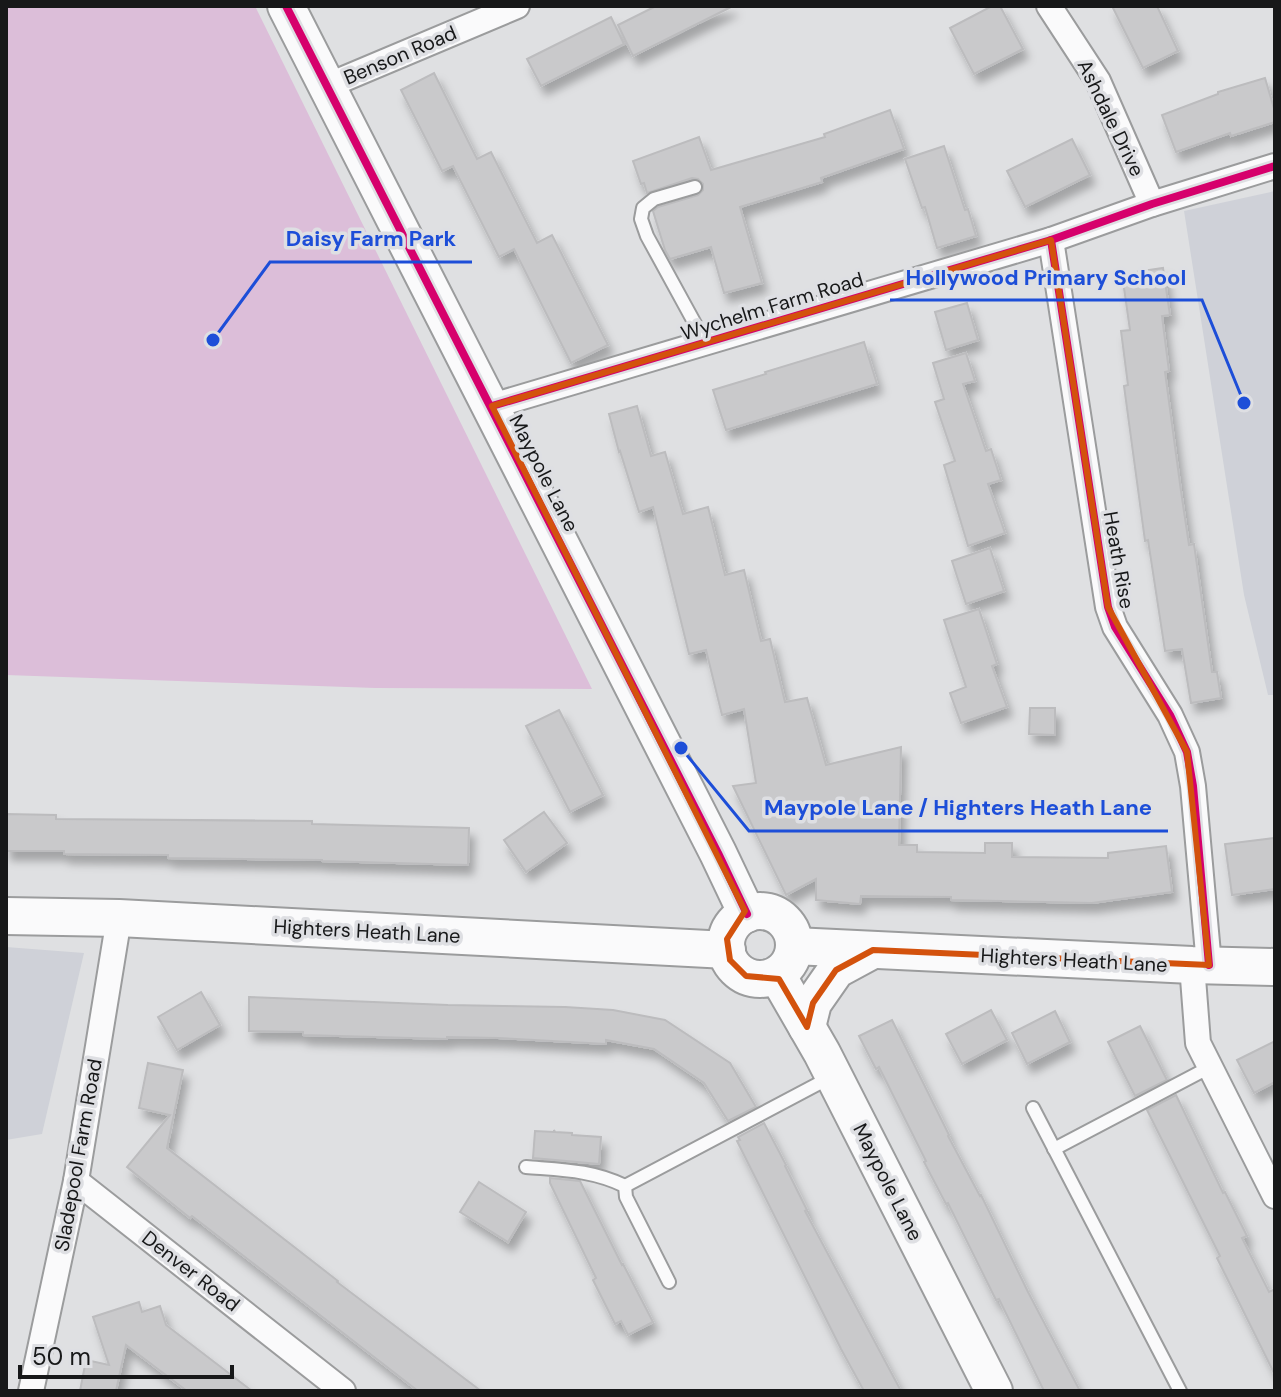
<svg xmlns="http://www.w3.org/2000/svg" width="1281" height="1397" viewBox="0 0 1281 1397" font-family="'DM Sans',sans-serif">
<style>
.built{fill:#cfd1d8}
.green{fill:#dcbed9}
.building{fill:#c9c9cb;stroke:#bcbcbe;stroke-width:2;filter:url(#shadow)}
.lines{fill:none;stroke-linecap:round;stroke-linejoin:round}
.lane-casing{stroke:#9b9c9d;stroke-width:16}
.street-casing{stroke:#9b9c9d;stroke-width:28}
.secondary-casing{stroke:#9b9c9d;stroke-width:40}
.lane{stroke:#fafafb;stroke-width:12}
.street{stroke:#fafafb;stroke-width:24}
.secondary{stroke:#fafafb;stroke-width:36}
.cycleway-casing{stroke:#dedfe3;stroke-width:13}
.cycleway{stroke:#d6006c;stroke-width:8}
.marked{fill:none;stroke:#d3520d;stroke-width:6;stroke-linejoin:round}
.labels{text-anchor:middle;stroke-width:7;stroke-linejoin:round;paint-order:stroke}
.street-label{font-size:20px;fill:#171819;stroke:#dedfe3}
.leader{fill:none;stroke:#1d4ed8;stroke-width:3}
.callout-dot{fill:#1d4ed8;stroke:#dedfe3;stroke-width:3}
.callout-label{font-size:22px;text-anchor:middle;font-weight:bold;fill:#1d4ed8;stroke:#dedfe3;stroke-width:7;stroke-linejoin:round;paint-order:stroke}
</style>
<defs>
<filter id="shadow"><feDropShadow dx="5" dy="9" stdDeviation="4" flood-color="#0004"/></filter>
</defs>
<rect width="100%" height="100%" fill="#dfe0e2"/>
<g class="built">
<path d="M1275,191V695H1268L1244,595L1184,211Z"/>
<path d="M6,947L84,953L42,1134L6,1140Z"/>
</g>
<path class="green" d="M6,6H255L592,689L375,688L6,675Z"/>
<g class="building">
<path d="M656,6H733L633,56L618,25Z"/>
<path d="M992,6H1000L1023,49L974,74L950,28Z"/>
<path d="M1112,6H1157L1178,51L1143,68Z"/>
<path d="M611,17L624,44L541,86L527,59Z"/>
<path d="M434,73L477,159L491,152L537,243L552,235L608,345L571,363L514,249L499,257L453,166L442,171L401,90Z"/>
<path d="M1265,78L1275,112V122L1231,136L1230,133L1176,152L1162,115L1218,94V92Z"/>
<path d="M890,110L904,149L821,178L822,182L740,207L762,283L724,293L711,247L670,259L665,250L653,211L658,207L698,195L703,190V184L698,179L692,178L647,193L644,183L641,184L633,161L699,137L711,170L825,137L824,134Z"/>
<path d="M1072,139L1090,175L1025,207L1007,171Z"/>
<path d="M944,146L965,210L968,209L976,236L937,248L925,207L922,208L905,159Z"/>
<path d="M1163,268L1170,315L1162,316L1169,371L1165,372L1181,491L1189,545L1194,544L1212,672H1217L1221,698L1191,703L1182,649L1165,651L1148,540L1145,541L1124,386L1128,385L1121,331L1130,330L1122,274Z"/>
<path d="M967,303L978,340L946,350L935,312Z"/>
<path d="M864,342L877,384L726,430L713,390L766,374L765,372Z"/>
<path d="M966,353L975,381L963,384L986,451L991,449L1001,480L988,484L1005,533L968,546L944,465L955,461L935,402L944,399L933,363Z"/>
<path d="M637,406L651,456L665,452L683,514L708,507L725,575L744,570L761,641L770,639L785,702L807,698L826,765L901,747L899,845H917V852L985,853V843H1012V857L1108,858V853L1166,846L1172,892L1092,903L951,900V897L861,896L860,904L816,900V879L786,895L733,786L756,783L744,709L722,715L706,650L689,654L653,507L639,512L620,451L619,452L609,414Z"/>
<path d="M990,548L1004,591L966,604L952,561Z"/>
<path d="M979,609L997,664L992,666L1007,707L961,723L950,693L966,687L944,620Z"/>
<path d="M1030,708H1055V735L1029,734Z"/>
<path d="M559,710L603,795L570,812L526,726Z"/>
<path d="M544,812L567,843L526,872L504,840Z"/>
<path d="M6,814L56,815V819L312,821V824L469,828L468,865L322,861V860L168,858V855L64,854V851H6Z"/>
<path d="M1275,838V889L1232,895L1225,844Z"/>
<path d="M201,992L220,1025L177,1050L158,1017Z"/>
<path d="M249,997L448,1005L565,1007L613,1010L665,1020L730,1063L756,1107L728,1121L704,1083L654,1049L606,1040V1044L498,1038L447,1037V1039L303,1035V1032L249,1031Z"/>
<path d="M991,1010L1007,1040L962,1064L946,1034Z"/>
<path d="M1055,1011L1070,1042L1027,1064L1012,1033Z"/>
<path d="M892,1020L949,1135L948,1136L980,1196L981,1195L1028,1292L1080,1391H1044L999,1299L996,1300L948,1203L946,1204L924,1162L926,1161L879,1067L876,1069L859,1036Z"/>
<path d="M1140,1026L1167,1080L1135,1096L1108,1042Z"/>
<path d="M1275,1041V1082L1254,1093L1237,1060Z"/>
<path d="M148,1063L183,1070L167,1148L338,1281L337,1282L481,1391H418L192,1216L190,1218L127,1167L170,1115L139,1108Z"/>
<path d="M1176,1095L1223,1193L1225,1192L1247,1236L1242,1238L1269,1292L1275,1289V1375L1217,1258L1220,1256L1147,1110Z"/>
<path d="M764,1123L786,1165L785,1166L807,1210L805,1211L901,1391H864L841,1349L737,1141L740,1140L738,1137Z"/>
<path d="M554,1130L555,1132L572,1133V1135L601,1137L599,1164L533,1158L535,1131L554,1132Z"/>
<path d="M550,1178L580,1181L622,1265L623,1264L653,1322L628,1335L621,1321L615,1324L593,1280L596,1278L550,1183Z"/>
<path d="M479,1182L526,1212L508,1242L460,1212Z"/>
<path d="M139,1302L142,1312L160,1306L166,1325L252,1391H187L126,1345L116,1391H80L86,1360L109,1365L93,1317Z"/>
</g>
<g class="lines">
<g class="lane-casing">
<g id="lane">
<path d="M695,187L654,199L643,208L641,219L647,236L705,342"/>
<path d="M1033,1108L1180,1391"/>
<path d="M1054,1149L1210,1067"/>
<path d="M526,1167C562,1170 592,1170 625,1186L626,1197L669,1282"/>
<path d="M625,1186L831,1077"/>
</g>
</g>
<g class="street-casing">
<g id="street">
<path d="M1049,6L1098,81L1152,204"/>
<path d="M327,86L517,6"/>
<path d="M1051,240L1108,607L1115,627L1170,715L1187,752L1193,786L1209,965"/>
<path d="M492,406L1051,240L1152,204L1275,166"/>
<path d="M1192,965L1198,1043L1275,1196"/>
<path d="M76,1181L343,1391"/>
<path d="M31,1391L76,1181L119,918"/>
</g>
</g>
<g class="secondary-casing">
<g id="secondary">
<path d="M286,6L718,853L747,914"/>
<circle cx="760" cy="945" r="34"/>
<path d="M6,916L119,918L727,950"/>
<path d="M794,946L1192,965L1275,967"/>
<path d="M777,975L822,1053L994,1391"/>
<path d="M807,1027L813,1003L836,970L873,950"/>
</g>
</g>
<use href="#lane" class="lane"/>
<use href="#street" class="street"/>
<use href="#secondary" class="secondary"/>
<g class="cycleway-casing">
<g id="cycleway">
<path d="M286,6L718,853L747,914"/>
<path d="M1051,240L1108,607L1115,627L1170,715L1187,752L1193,786L1209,965"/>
<path d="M492,406L1051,240L1152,204L1275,166"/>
</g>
</g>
<use href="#cycleway" class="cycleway"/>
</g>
<path class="marked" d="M1051,240L1108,607L1187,752L1209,965L873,950L836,970L813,1003L807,1027L779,979L746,976L730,960L727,939L745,911L492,406Z"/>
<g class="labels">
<g class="street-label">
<text transform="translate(400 55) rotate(-23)" y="7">Benson Road</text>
<text transform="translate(1111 118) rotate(64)" y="7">Ashdale Drive</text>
<text transform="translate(772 306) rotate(-17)" y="7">Wychelm Farm Road</text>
<text transform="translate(544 473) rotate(63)" y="7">Maypole Lane</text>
<text transform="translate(1119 560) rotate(80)" y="7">Heath Rise</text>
<text transform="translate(367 931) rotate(3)" y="7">Highters Heath Lane</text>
<text transform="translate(1074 960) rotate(3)" y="7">Highters Heath Lane</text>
<text transform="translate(78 1155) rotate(-80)" y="7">Sladepool Farm Road</text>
<text transform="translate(888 1182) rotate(63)" y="7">Maypole Lane</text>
<text transform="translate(191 1271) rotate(38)" y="7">Denver Road</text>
</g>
</g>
<path class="leader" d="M213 340L270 262H472M1244 403L1202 300H890M681 748L749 831H1168"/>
<g class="callout-dot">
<circle cx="213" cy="340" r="8"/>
<circle cx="1244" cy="403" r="8"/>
<circle cx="681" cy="748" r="8"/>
</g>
<g class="callout-label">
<text x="371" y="246">Daisy Farm Park</text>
<text x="1046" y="285">Hollywood Primary School</text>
<text x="958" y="815">Maypole Lane / Highters Heath Lane</text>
</g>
<rect width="1281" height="1397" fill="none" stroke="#171819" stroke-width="16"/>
<path d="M20 1365v12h212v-12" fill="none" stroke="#171819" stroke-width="4"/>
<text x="32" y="1365" font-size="24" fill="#171819" stroke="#dedfe3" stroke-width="6" paint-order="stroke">50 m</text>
</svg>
